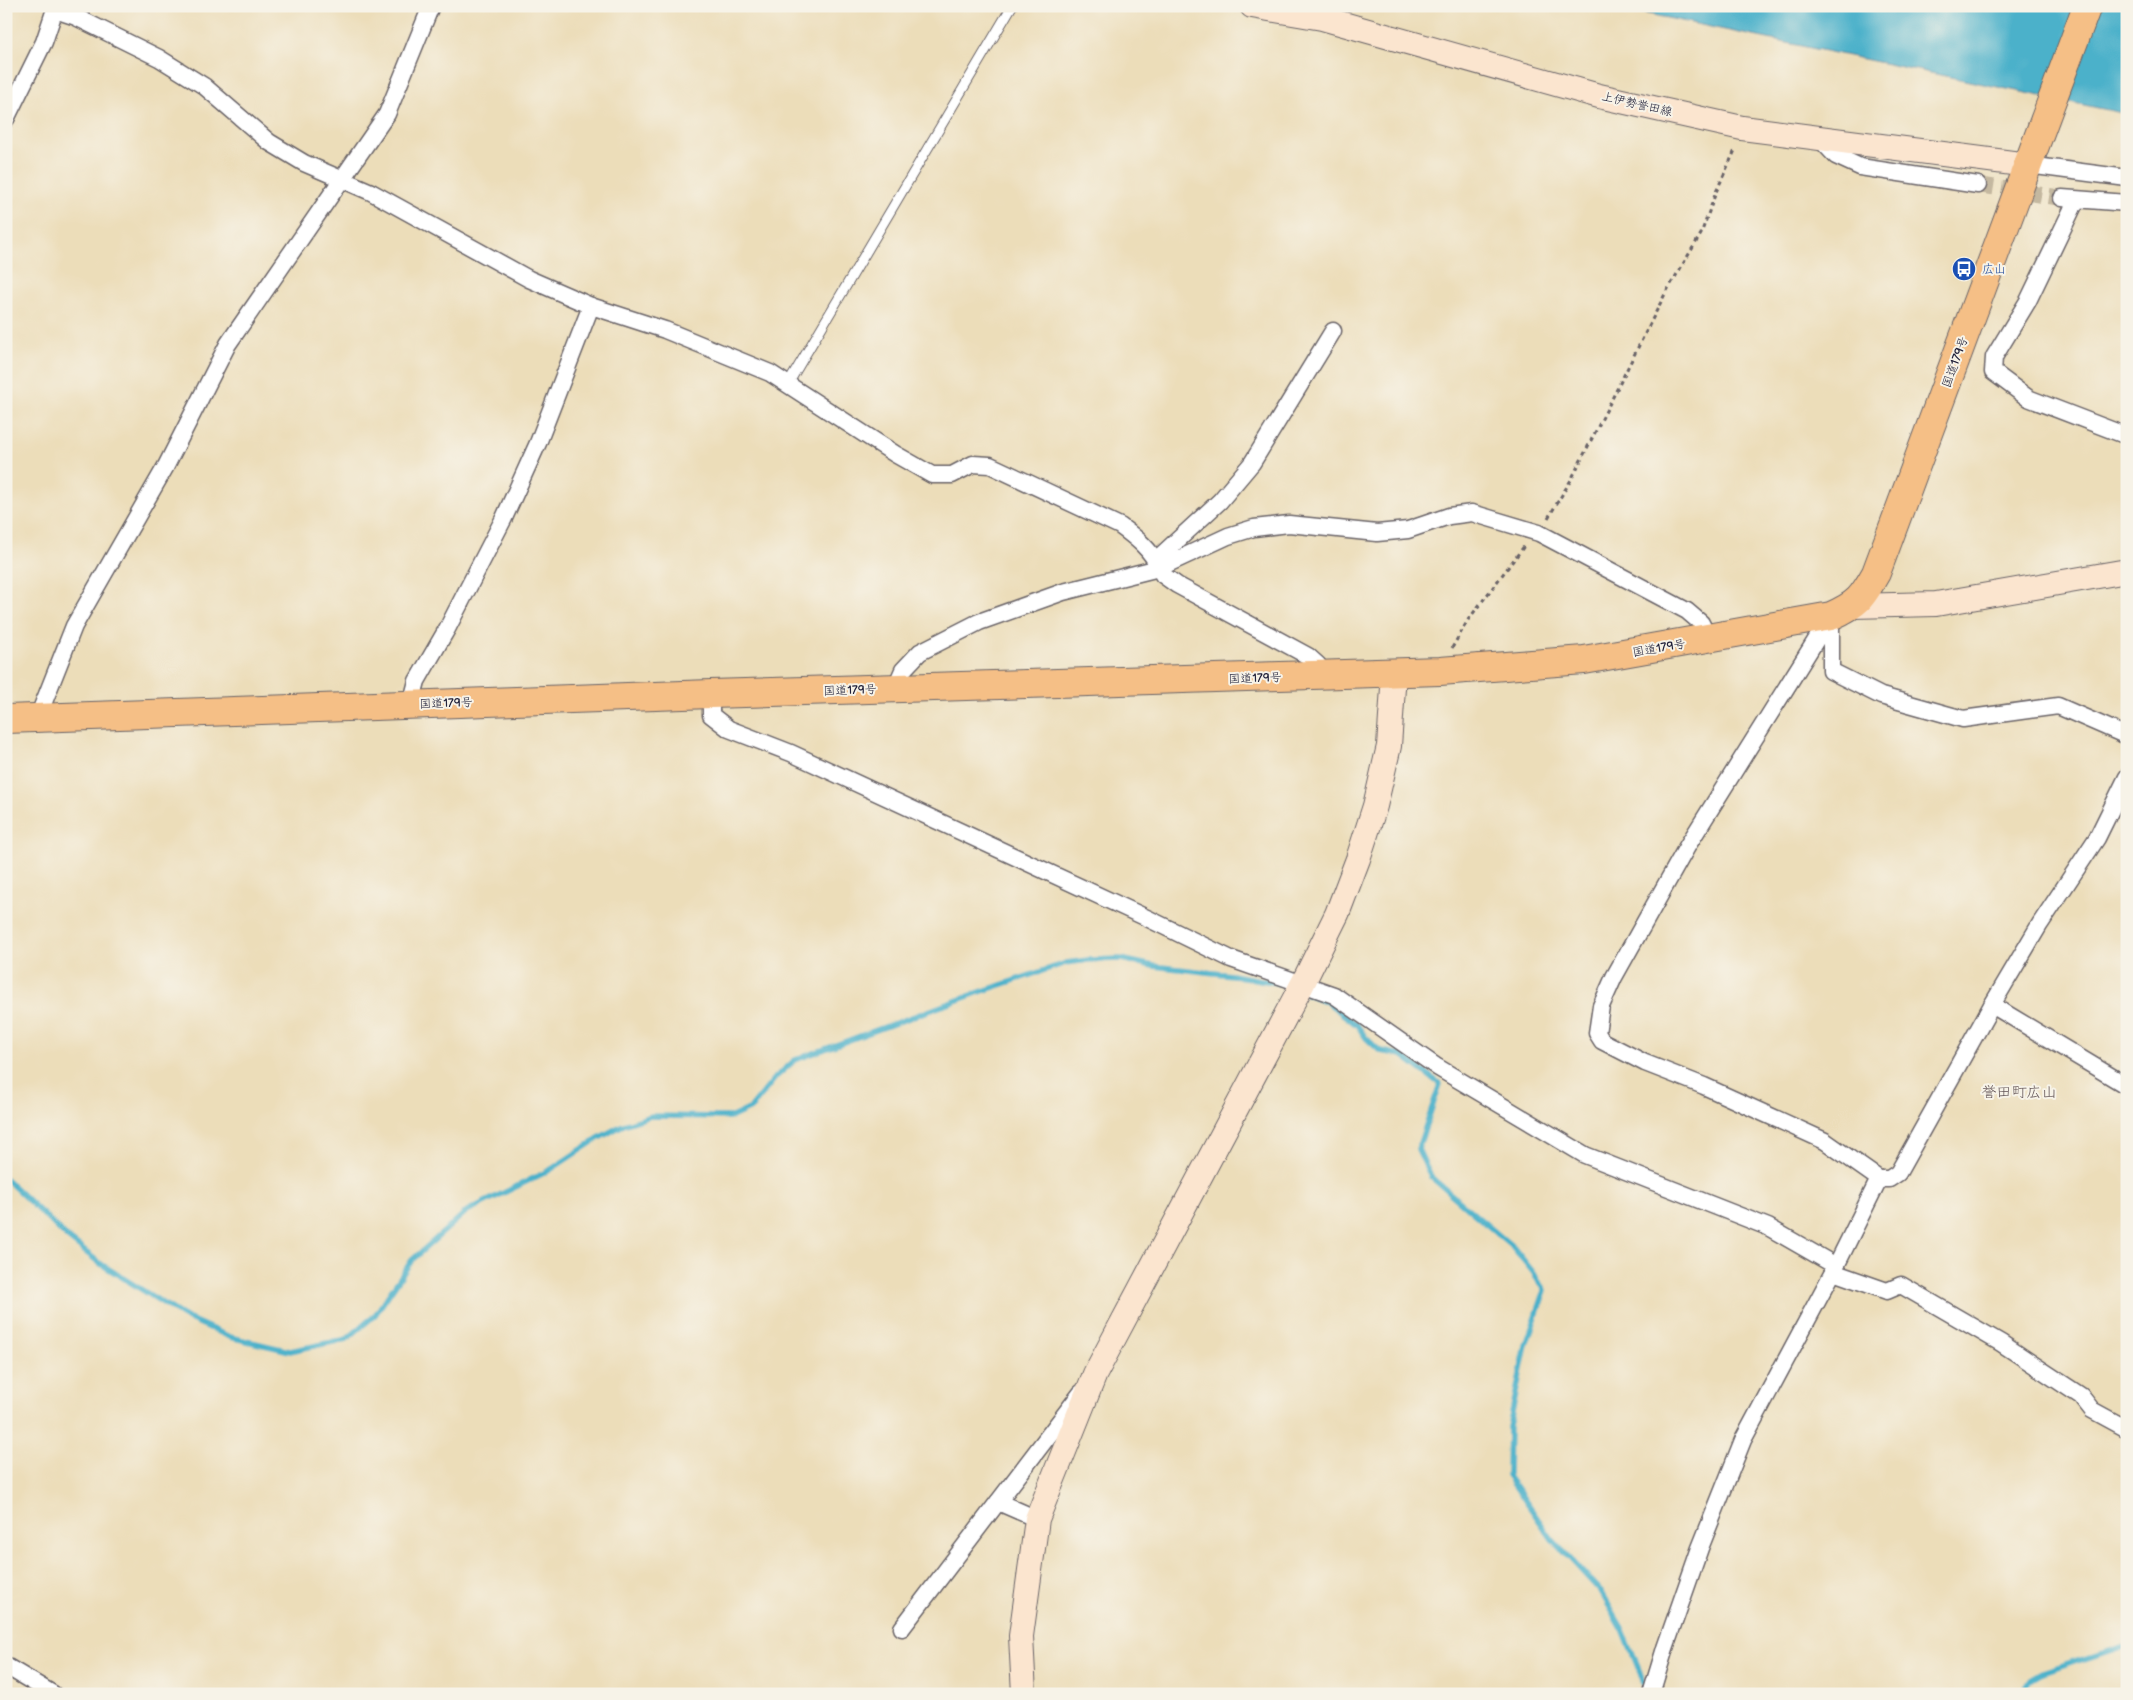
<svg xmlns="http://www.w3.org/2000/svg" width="2133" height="1700" viewBox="0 0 2133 1700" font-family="'Balsamiq Sans','Klee One',sans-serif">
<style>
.water{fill:#4bb1ca;stroke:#366a82}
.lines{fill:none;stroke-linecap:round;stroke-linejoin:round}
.stream{stroke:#4bb1ca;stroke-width:5.5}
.street-tunnel{stroke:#c4b8a0;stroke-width:16;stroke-dasharray:16 8;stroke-linecap:butt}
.lane-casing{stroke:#696367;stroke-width:11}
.street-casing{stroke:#696367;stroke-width:19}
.secondary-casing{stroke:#696367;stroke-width:26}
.highway-casing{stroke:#696367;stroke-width:30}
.path{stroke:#696367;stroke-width:3;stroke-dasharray:4 4;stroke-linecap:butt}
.lane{stroke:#fff;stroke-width:9}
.street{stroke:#fff;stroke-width:16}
.secondary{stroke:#fbe5cf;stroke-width:24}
.highway{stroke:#f5bf86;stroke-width:28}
.labels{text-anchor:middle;stroke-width:4;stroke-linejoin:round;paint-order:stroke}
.street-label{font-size:12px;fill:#22223b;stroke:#f7f3e8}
.transit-label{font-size:12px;fill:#164399;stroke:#f7f3e8;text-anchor:start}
.quarter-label{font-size:15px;fill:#625456;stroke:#f7f3e8}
</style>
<rect width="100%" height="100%" fill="#f7f3e8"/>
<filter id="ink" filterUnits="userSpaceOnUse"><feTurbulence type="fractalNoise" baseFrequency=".02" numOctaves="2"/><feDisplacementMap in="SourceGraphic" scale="10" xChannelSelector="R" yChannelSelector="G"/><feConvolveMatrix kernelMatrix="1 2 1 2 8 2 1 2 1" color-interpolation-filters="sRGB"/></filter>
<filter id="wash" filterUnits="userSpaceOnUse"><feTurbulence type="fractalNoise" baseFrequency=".0096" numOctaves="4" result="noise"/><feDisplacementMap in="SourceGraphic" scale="20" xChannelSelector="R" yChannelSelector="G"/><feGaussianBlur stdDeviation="1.12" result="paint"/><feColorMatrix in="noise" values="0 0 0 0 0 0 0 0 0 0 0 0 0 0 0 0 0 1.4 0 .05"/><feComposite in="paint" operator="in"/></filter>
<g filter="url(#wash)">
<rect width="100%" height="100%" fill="#ecddb9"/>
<path class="water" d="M1610,6H2127V114Z"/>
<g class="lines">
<g class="stream">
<path d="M1305,993L1327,1002L1357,1025L1366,1038L1380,1051L1402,1055L1440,1084L1418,1149L1431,1177L1513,1247L1533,1272L1545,1290L1526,1345L1509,1427L1508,1476L1552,1539L1601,1592L1623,1630L1647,1690"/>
<path d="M6,1179L69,1239L101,1264L185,1317L230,1337L290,1351L347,1339L375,1315L412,1260L467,1211L550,1170L597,1139L623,1125L651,1116L732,1117L751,1108L776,1077L795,1060L977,993L1066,963L1088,960L1121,959L1153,966L1232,975L1278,983"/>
<path d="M2021,1694L2030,1680L2042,1673L2127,1645"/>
</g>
</g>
</g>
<g filter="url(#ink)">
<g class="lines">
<path class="street-tunnel" d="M1978,185L2062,198"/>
<g class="lane-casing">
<path id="lane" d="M788,384L1012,6"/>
</g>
<g class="street-casing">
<g id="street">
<path d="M55,10L76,17L159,58L204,86L269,142L304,163L371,192L529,279L591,306L665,330L770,373L895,454L932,475H952L973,464L990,465L1120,526C1135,537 1152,550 1159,568L1063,592L979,622L920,652L903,670L895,688"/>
<path d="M6,119L44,42L56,6"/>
<path d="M1819,138L1836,156L1860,167L1978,185"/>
<path d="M2028,165L2127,178"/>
<path d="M2062,198L2127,203"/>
<path d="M2076,201L2028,301L1994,357L1993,372L2028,398L2127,436"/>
<path d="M1156,560L1220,501L1252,463L1333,331"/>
<path d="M1831,616L1688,845L1614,977L1601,1006L1597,1033L1602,1041L1645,1063L1704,1086L1825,1141L1879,1179H1889L1898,1173L1992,1005L2040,924L2097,838L2127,777"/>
<path d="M1831,616V671L1881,696L1963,719L2058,706L2127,736"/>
<path d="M1321,675L1318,665L1308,656L1177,585L1163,575L1159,568L1228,536L1254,528L1289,524L1377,533L1408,530L1449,516L1472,513L1539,533L1687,611L1701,623L1709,639"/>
<path d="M711,694V715L729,729L791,753L1149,919L1231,959L1334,995L1437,1067L1585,1155L1768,1227L1836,1266"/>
<path d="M411,704L417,681L447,629L504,518L538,443L591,306"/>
<path d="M38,717L74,626L166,466L228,344L387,114L431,6"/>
<path d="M1992,1005L2127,1086"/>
<path d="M1833,1272L1887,1291L1901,1285L2001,1343L2081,1396L2092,1410L2127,1429"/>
<path d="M998,1502L1037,1519"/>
<path d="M902,1628L1081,1393"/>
<path d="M6,1666L53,1694"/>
<path d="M1651,1694L1665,1648L1700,1548L1743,1440L1833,1272L1879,1179"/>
</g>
</g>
<g class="secondary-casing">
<g id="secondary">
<path d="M1252,6L1322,18L1599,96L1742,128L2028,165"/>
<path d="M1852,606L1936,604L2127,571"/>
<path d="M1024,1694L1021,1636L1037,1519L1095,1374L1303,983L1337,914L1358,859L1375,806L1389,746L1394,673"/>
</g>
</g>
<g class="highway-casing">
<path id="highway" d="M6,719L711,694L1440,671L1584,660L1831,616C1858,604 1862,598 1876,573L2087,6"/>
</g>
<g class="path">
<path d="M1548,518L1571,480L1665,294L1701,234L1716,192L1736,148"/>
<path d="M1452,648L1468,620L1525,545"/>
</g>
<use href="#lane" class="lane"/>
<use href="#street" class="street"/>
<use href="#secondary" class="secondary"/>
<use href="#highway" class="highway"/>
</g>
</g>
<defs>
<g id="bus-disc" transform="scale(1.25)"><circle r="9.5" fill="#1a4fb4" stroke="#f7f3e8"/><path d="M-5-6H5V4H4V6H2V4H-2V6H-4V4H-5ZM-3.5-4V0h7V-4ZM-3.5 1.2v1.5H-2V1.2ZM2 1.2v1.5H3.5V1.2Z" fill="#fff"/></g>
</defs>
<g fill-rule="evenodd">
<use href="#bus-disc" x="1964" y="269"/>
</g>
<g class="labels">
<g class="street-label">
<text transform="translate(1637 104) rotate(13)" y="4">上伊勢誉田線</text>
<text transform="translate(1955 362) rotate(-70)" y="4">国道179号</text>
<text transform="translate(1659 648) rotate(-10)" y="4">国道179号</text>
<text transform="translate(1255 678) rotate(-2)" y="4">国道179号</text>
<text transform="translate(850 690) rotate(-2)" y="4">国道179号</text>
<text transform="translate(446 703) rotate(-2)" y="4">国道179号</text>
</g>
<g class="transit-label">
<text x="1982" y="273">広山</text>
</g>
<g class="quarter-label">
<text x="2019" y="1097">誉田町広山</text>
</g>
</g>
<rect width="2133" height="1700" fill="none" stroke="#f7f3e8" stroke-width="25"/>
</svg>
